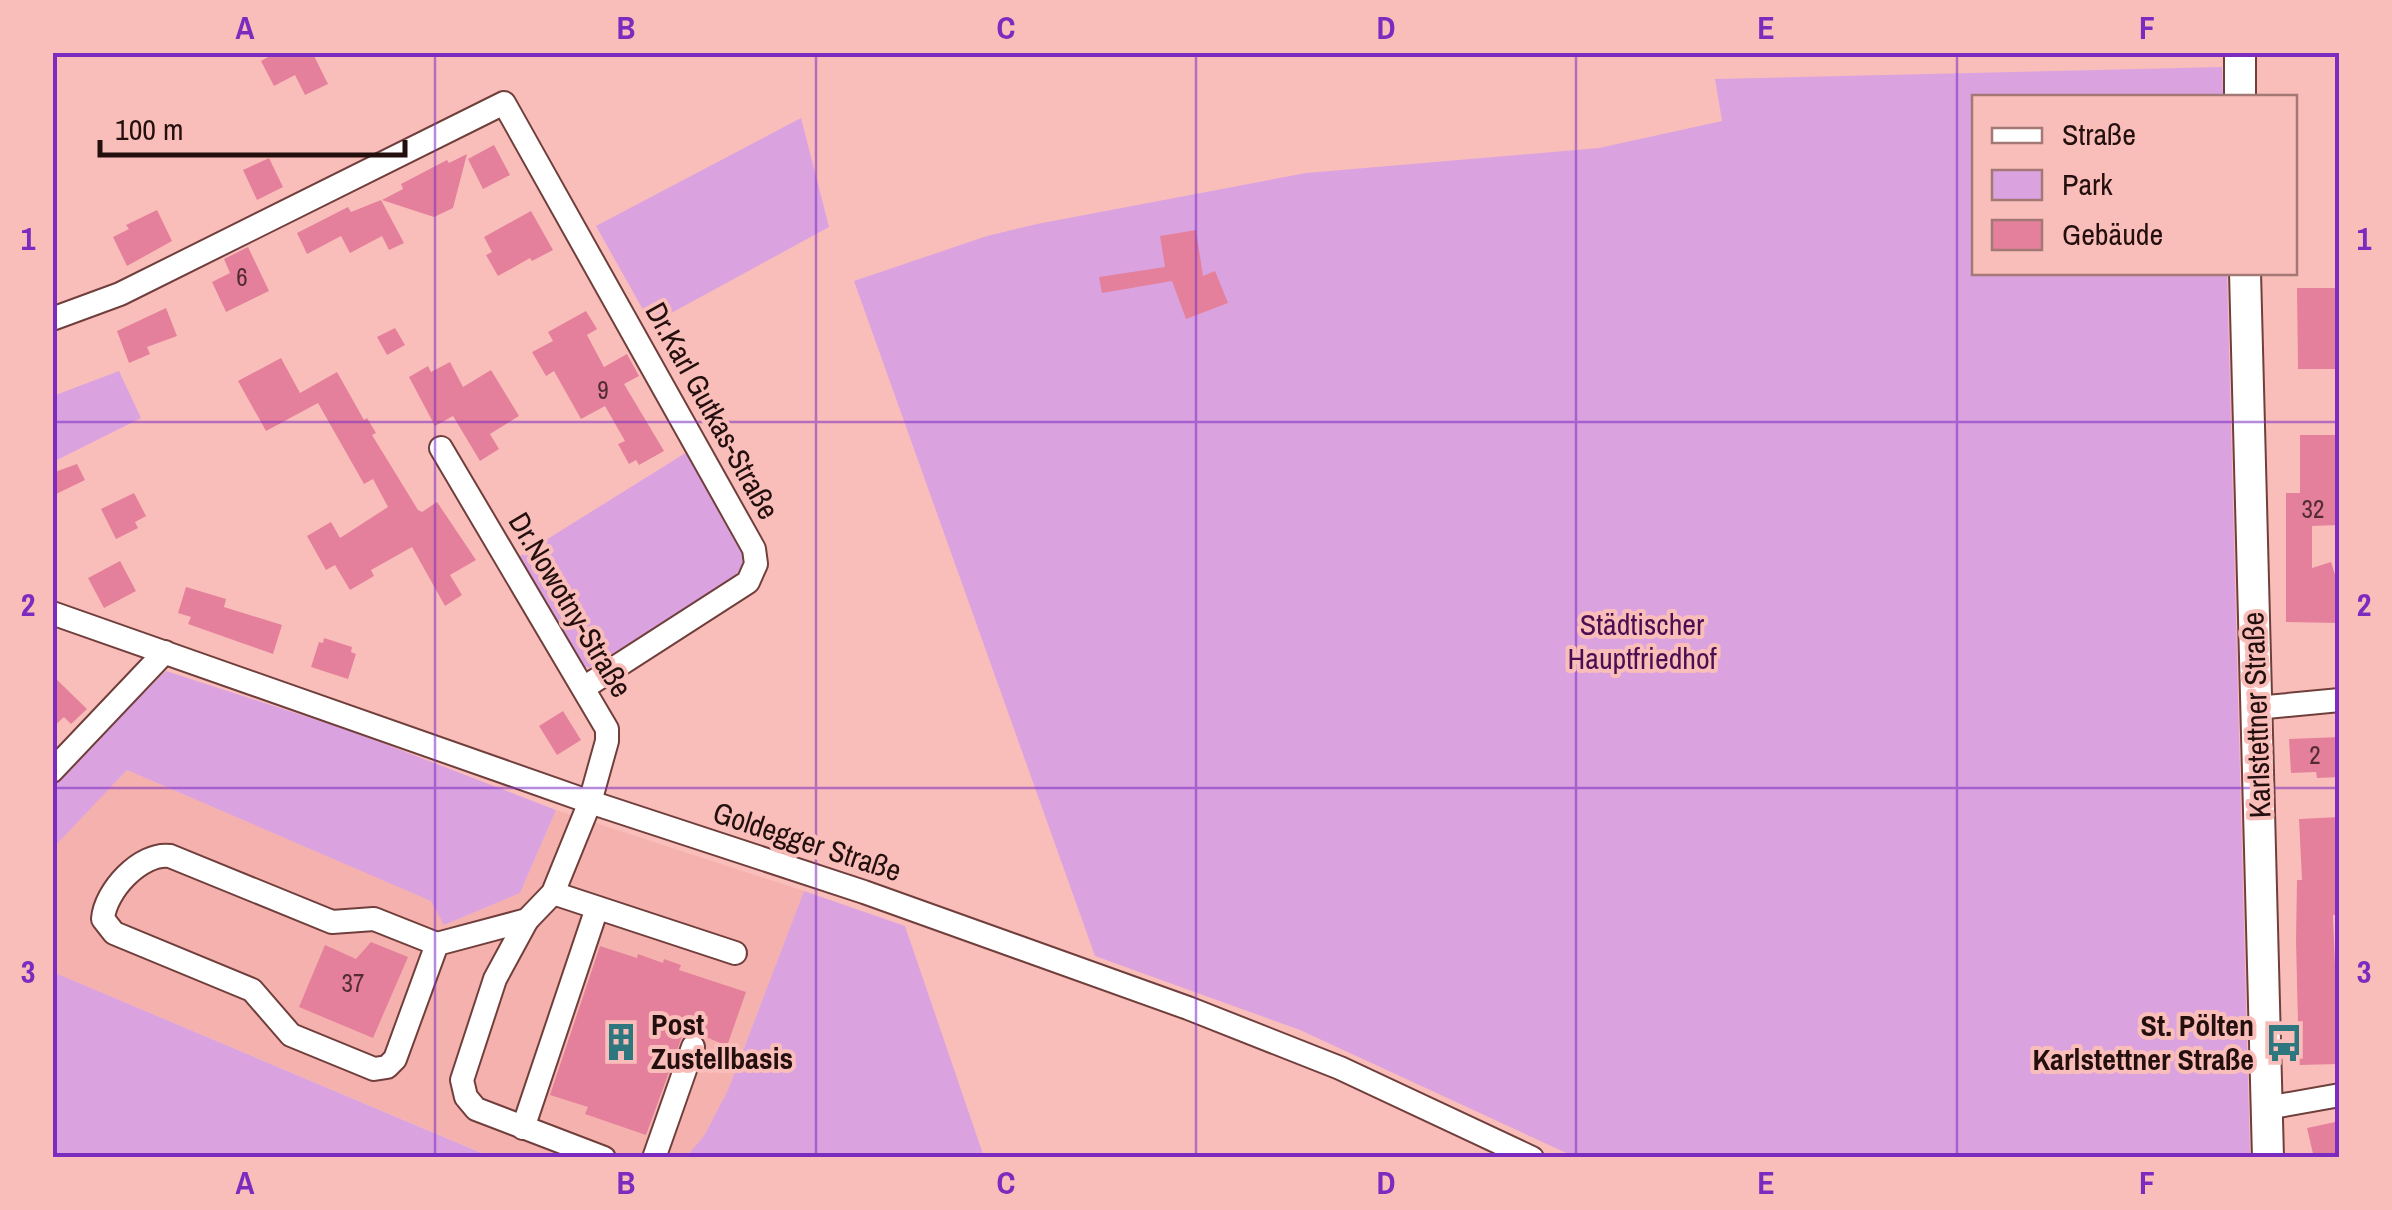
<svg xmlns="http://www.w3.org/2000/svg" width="2392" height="1210" viewBox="0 0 2392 1210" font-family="'Archivo Narrow',sans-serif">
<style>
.built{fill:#f5b1ad}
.green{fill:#daa3e0}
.building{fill:#e4809b}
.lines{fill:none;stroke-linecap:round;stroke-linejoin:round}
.minor-casing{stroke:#703f3c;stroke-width:26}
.major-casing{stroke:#703f3c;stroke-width:34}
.minor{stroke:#fff;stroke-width:22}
.major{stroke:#fff;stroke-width:30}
.grid{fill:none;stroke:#7b2cbf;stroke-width:2.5;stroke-opacity:0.55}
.labels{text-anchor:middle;stroke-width:8;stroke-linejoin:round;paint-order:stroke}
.number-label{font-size:25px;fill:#532b31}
.street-label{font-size:30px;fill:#230f0e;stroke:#fabeba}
.park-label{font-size:30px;fill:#4b0e52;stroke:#fabeba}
.poi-label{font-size:30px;font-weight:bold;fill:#230f0e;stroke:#fabeba;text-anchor:start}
.neatline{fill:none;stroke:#7b2cbf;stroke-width:4}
.grid-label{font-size:32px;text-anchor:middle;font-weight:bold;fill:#7b2cbf}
</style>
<rect width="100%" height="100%" fill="#fabeba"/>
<path class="built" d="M127,770L432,901L444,925L520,893L556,810L804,891L728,1090L704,1136L686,1157H492L53,972L52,848Z"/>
<g class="green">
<path d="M2222,67L2223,97L1974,98V272L2227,273L2250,1157H1575L1300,1030L1095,956L854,281L987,236L1037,224L1306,173L1599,148L1722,121L1715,79Z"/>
<path d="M801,118L829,227L651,324L596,226Z"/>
<path d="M119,371L141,418L53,462V396Z"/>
<path d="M687,452L743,553C744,569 736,575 724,585L589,668L582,666L517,558Z"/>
<path d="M166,671L354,732L556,810L520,893L444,925L431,901L127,770L53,848V783Z"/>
<path d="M804,891L905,926L984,1157H686L704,1136L728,1090Z"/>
<path d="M53,972L491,1157H53Z"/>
</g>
<g class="building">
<path d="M277,52H312L328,84L305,95L295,75L274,86L261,61Z"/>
<path d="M494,145L510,175L483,189L468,159Z"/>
<path d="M467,154L453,208L434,217L382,200L403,189L401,184L447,160L449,163Z"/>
<path d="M269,158L283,187L257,200L243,170Z"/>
<path d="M381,200L404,243L389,250L382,236L350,253L341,236L307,254L297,233L348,207L351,212Z"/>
<path d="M157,210L172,241L127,266L113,237L129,229L126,225Z"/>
<path d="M531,211L553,250L532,261L530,258L498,276L486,255L492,252L484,237Z"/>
<path d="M1196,230L1203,276L1215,271L1228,303L1186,319L1172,281L1102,293L1099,277L1165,267L1160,236Z"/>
<path d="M248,247L269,291L226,312L212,282L230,273L224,259Z"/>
<path d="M2297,288H2338L2340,369H2298Z"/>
<path d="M166,308L177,336L147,347L150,354L129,363L117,331Z"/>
<path d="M586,311L597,329L587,335L604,367L627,354L639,376L624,384L664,451L639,465L636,460L629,464L618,444L625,441L605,406L581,419L554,371L546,376L532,352L553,341L548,332Z"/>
<path d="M395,328L405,345L387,355L377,337Z"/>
<path d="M281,358L300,393L337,372L364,420L367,418L376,433L372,435L418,510L422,512L437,502L476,560L450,575L462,595L445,606L412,547L371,570L374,576L350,590L335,565L326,570L307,536L331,522L340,538L388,507L373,479L364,484L318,403L266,431L238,381Z"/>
<path d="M450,362L463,387L491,370L519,416L490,434L499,449L480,461L453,416L435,426L409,377L428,366L431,372Z"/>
<path d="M2300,435H2340V525L2312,526V568L2331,562L2340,590V623L2286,622V493H2300Z"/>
<path d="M77,464L85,480L52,496V473Z"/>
<path d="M134,493L146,516L135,522L138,528L116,539L101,509Z"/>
<path d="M120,561L136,591L104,608L88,578Z"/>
<path d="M186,587L226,599L224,607L282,625L273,654L188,624L191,617L178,613Z"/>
<path d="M324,638L352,647L351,652L356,654L348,679L311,667L319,642L323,643Z"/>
<path d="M52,675L87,709L71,724L64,717L52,728Z"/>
<path d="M563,711L581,740L557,755L539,726Z"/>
<path d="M2340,737V777L2317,778L2316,772L2291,773L2289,739Z"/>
<path d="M2340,817V915H2333L2339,1064L2299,1065L2296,940L2297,880H2302L2299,819Z"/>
<path d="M371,942L408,957L373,1038L299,1007L325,945L356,959Z"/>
<path d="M600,946L637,958L638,954L663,963L664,959L681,965L679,970L746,992L727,1046L697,1033L684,1031L646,1135L585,1114L588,1107L550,1095Z"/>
<path d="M2340,1121V1158H2314L2307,1128Z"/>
</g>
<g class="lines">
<g class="minor-casing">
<g id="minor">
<path d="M52,319L120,294L504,103L754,549L756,564L748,582L585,687"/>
<path d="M52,613L590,802L864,892L1188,1008L1340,1068L1532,1158"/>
<path d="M2256,708L2340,700"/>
<path d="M52,771L165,652"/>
<path d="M553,893L735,953"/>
<path d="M527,920L495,979L462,1080L466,1097L476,1109L604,1158"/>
<path d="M437,944L395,1059L387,1067L374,1069L291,1035L252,990L114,933L103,919C105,891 141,852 170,856L332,922L374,919L437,944L527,920L553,893L590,802L607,741V729L441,448"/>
<path d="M2267,1108L2340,1095"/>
<path d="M523,1128L597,908"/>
<path d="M654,1158L693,1047"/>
</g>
</g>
<g class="major-casing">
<g id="major">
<path d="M2240,52V98"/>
<path d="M2245,272L2268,1158"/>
</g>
</g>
<use href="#minor" class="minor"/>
<use href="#major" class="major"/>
</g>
<path class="grid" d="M435,52V1158M816,52V1158M1196,52V1158M1576,52V1158M1957,52V1158M52,422H2340M52,788H2340"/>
<defs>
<g id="building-bare" transform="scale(3)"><path d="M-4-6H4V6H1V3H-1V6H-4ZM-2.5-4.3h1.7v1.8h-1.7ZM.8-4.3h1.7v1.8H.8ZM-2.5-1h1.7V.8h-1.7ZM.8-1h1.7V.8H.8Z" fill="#2e777e" stroke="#fabeba" stroke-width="2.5" paint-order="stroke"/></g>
<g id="bus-bare" transform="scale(3)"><path d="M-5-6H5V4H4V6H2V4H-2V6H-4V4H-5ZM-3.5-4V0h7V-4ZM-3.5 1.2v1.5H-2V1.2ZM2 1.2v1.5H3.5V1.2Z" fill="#2e777e" stroke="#fabeba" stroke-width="2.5" paint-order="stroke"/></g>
</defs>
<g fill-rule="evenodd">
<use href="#building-bare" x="621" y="1042"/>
<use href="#bus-bare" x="2284" y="1043"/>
</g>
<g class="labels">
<g class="number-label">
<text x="242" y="286">6</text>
<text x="603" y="399">9</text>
<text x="2313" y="518">32</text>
<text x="2315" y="764">2</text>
<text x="353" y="992">37</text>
</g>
<g class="street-label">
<text transform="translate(712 411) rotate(61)" y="10">Dr.Karl Gutkas-Straße</text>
<text transform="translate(570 605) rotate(59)" y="10">Dr.Nowotny-Straße</text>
<text transform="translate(2257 715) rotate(-92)" y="10">Karlstettner Straße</text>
<text transform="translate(807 842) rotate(18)" y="10">Goldegger Straße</text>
</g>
<g class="park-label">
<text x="1642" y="635">Städtischer<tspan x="1642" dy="34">Hauptfriedhof</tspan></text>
</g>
<g class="poi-label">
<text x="651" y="1035">Post<tspan x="651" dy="34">Zustellbasis</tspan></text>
<text x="2254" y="1036" text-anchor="end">St. Pölten<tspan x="2254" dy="34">Karlstettner Straße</tspan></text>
</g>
</g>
<rect width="2392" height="1210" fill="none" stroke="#fabeba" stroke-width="110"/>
<rect x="1972" y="95" width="325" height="180" fill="#fabeba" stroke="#a47875" stroke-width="2.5"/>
<rect x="1992" y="128" width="50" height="15" fill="#ffffff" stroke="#a47875" stroke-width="2.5"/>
<text x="2062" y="145" font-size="30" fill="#230f0e">Straße</text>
<rect x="1992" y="170" width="50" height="30" fill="#daa3e0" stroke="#a47875" stroke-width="2.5"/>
<text x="2062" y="195" font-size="30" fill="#230f0e">Park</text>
<rect x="1992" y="220" width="50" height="30" fill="#e4809b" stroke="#a47875" stroke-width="2.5"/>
<text x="2062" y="245" font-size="30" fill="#230f0e">Gebäude</text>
<path d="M100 140v15h305v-15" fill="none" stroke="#230f0e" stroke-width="5"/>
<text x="115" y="140" font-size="30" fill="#230f0e" stroke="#fabeba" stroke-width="8" paint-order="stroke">100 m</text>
<rect x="55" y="55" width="2282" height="1100" class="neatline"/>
<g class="grid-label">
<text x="245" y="39">A</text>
<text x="626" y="39">B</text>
<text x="1006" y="39">C</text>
<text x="1386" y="39">D</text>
<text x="1766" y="39">E</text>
<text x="2147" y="39">F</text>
<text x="28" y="250">1</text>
<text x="2364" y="250">1</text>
<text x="28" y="616">2</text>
<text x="2364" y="616">2</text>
<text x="28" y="983">3</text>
<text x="2364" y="983">3</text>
<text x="245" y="1194">A</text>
<text x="626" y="1194">B</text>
<text x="1006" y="1194">C</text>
<text x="1386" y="1194">D</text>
<text x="1766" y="1194">E</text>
<text x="2147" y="1194">F</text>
</g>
</svg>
